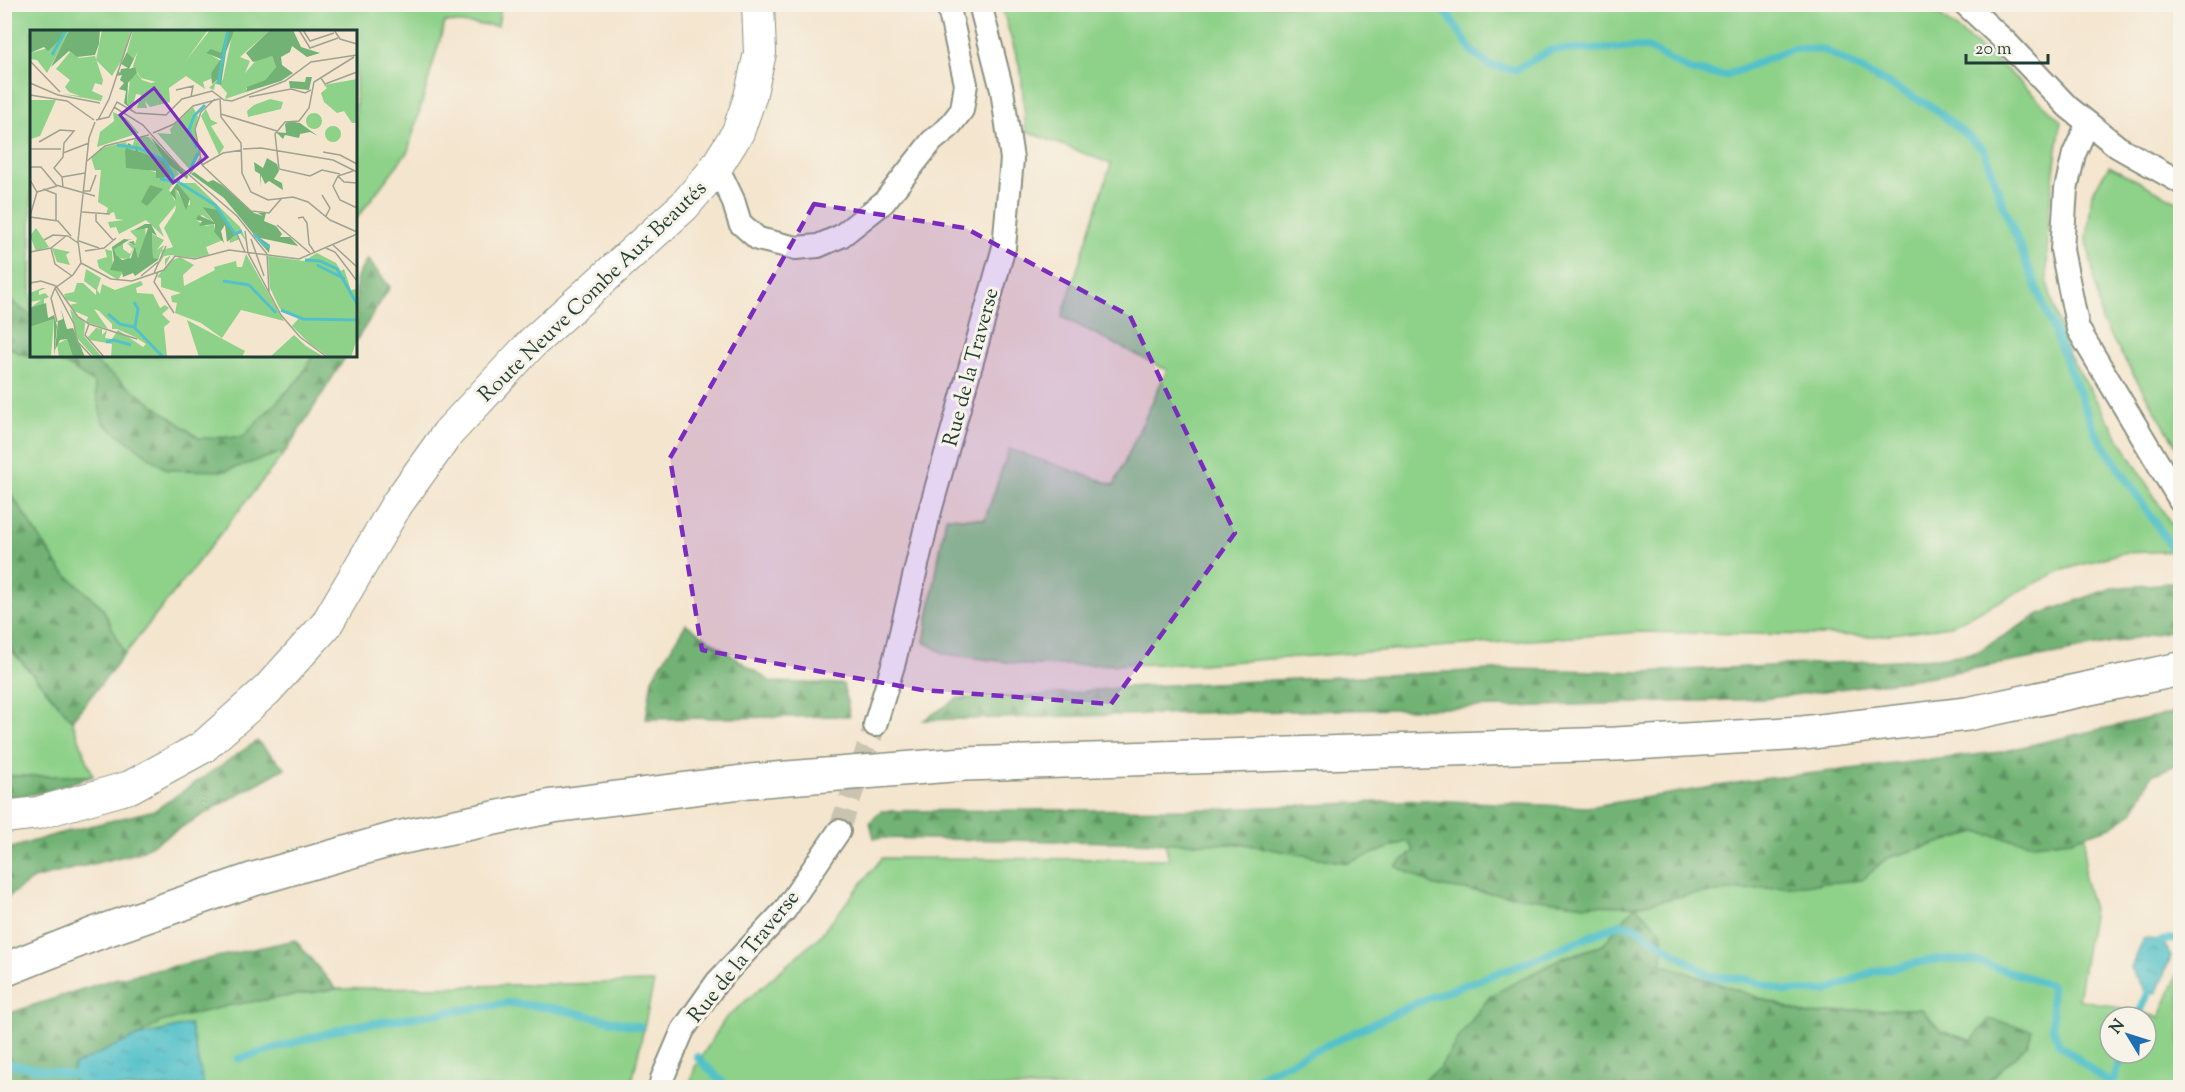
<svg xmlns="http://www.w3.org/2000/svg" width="2185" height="1092" viewBox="0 0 2185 1092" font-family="'Sorts Mill Goudy',serif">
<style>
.grass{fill:#8ed189;stroke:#56875e;stroke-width:1.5;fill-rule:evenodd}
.forest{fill:url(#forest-firs);stroke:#487854;stroke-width:1.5}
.water{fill:url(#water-ripples);stroke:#397f7e;stroke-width:1.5}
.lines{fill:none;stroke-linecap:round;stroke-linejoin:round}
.stream{stroke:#53c1c9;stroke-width:8}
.minor-tunnel{stroke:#c9c3af;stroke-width:22;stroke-dasharray:22 11;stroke-linecap:butt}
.minor-casing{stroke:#8a9181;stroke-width:26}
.secondary-casing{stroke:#8a9181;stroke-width:34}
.primary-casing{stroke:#8a9181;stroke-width:36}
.minor{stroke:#fff;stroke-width:22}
.secondary{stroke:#fff;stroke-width:32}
.primary{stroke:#fff;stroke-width:33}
.marked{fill:#7b2cbf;fill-opacity:0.2;stroke:#7b2cbf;stroke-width:4.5;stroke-dasharray:12 8;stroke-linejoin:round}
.labels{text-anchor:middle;stroke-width:6;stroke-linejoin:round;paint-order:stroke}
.street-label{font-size:21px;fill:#1f3d34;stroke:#f7f3e8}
.inset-river{fill:none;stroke:#53c1c9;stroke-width:3}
.inset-road{fill:none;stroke:#9fa290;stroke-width:1.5}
.view{fill:#7b2cbf;fill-opacity:0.15;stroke:#7b2cbf;stroke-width:3}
.inset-edge{fill:none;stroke:#1f3d34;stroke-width:3}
</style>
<defs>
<pattern id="forest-firs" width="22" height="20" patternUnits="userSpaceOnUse" patternTransform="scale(1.5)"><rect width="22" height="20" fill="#72b375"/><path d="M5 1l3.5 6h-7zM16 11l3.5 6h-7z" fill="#5d9361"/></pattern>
<pattern id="water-ripples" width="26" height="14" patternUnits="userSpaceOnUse" patternTransform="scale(1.5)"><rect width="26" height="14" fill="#53c1c9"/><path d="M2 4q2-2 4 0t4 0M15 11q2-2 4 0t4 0" fill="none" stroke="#449ea4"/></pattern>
</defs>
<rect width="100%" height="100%" fill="#f7f3e8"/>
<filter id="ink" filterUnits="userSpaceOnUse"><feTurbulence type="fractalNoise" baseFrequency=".0167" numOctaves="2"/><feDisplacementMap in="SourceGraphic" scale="12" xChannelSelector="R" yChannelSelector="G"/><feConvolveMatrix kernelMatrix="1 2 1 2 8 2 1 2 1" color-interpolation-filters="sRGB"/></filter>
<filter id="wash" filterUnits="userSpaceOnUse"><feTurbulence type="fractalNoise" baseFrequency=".008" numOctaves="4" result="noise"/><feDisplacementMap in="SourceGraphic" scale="24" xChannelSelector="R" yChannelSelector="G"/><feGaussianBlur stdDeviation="1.35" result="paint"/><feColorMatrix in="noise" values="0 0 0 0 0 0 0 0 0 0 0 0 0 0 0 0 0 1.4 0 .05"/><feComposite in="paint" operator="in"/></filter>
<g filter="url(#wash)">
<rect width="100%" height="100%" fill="#f4e5ce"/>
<g class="grass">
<path d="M5,4H501V5L498,26L445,22L408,151L356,219V32H32L31,316L5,296Z"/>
<path d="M1001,5H1927L2007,70L2061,121L2048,216L2047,282L2067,352L2180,539V551L2121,553L2060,571L1950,626L1876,636L1641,632L1201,664L1030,665L945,654L924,642L946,517L985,519L1009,449L1114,485L1167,370L1062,317L1111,164L1026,131L1021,71Z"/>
<path d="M2109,166L2180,203V452L2102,322L2087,239L2092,193Z"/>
<path d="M4,344L19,353L67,365L94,383L103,423L225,471L286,451L125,654L102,607L61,570L5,485Z"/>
<path d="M86,356H313L300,378L243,437L199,438Z"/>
<path d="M4,642L72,720L93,776H5Z"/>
<path d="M1976,832C2017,840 2044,849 2086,835L2084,878L2093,909L2078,999L2160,1017L2180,968V1087H1982L2028,1044L1973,1041L1941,1031L1921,1009L1858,1010L1809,1015L1661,964L1664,942L1636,906L1603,945L1560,959L1459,1037L1440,1068L1414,1087L689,1088L695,1067L725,1019L818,938L882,858L1169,859L1165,843L1244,844L1347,863L1408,841L1414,851L1396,866L1435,886L1586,905L1636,906L1693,894L1862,880L1887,858ZM2110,1017H2146V1053H2110Z"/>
<path d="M654,982L631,1087L109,1088L117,1051L160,1022L231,1005L336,989Z"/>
</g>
<g class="forest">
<path d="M367,259L390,287L356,341V279Z"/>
<path d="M4,296L31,316L32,356H86L199,438L243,437L300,378L313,356H346L286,451L225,471L167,470L103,423L94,383L67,365L19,353L5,344Z"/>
<path d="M5,485L61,570L102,607L125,654L72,720L5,642Z"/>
<path d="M2180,582V629L2057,654L1914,679L1763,699L1510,707L1233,712L924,720L958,698L1022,697L1127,687L1513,669L1642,672L1938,658L1977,652L2040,614L2112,588Z"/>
<path d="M686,624L771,682L843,684L850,716L646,719L652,679Z"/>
<path d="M2180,711V763L2152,775L2133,812L2111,827L2071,840L2034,844L1976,832L1887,858L1862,880L1693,894L1636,906L1661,931L1664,942L1661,964L1809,1015L1858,1010L1921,1009L1941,1031L1972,1041L1989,1019L2032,1030L2028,1044L1982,1087H1414L1440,1068L1459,1037L1490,996L1560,959L1603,945L1635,906L1586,905L1435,886L1396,866L1414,851L1408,841L1347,863L1244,844L874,838L870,822L881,811L1226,809L1423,800L1587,807L1762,779L2000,752Z"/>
<path d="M257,741L285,768L226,801L140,852L33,879L5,899V850L57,834L155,810Z"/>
<path d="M5,776H93L40,793L5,798Z"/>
<path d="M295,940L336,989L231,1005L160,1022L117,1051L109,1087H5L4,1015L110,980Z"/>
</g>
<g class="water">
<path d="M2143,939L2162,940L2171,956L2157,992L2148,995L2131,968Z"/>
<path d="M190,1024L204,1087L89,1088L74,1081L72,1075L74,1065L133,1038Z"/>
</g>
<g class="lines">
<g class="stream">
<path d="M1436,4L1449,16L1472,52L1490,65L1515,70L1551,50L1646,47L1689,70L1725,76L1794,48L1824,50L1934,108L1984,150L2004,207L2095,432L2172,548"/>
<path d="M2160,949L2162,940L2180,939"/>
<path d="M2138,1017L2152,984"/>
<path d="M697,1057L728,1088"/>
<path d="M238,1059L348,1027L508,1003L553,1008L640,1027"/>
<path d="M4,1063L72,1075L81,1074"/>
<path d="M1235,1088L1426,999L1527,962L1620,924L1635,927L1710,976L1745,979L1785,991H1827L1872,972L1937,959L1976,961L2051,985L2053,1028L2059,1044L2112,1086"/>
<path d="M2111,1088L2123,1053"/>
</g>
</g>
</g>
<g filter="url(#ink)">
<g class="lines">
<path class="minor-tunnel" d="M839,831L875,725"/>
<g class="minor-casing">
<g id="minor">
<path d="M1965,4L2007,43L2068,107L2118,147L2180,182"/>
<path d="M2088,123L2074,154L2066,189L2062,250L2078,329L2180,500"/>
<path d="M713,172L723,179L733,200L740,223L758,239L796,248L818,246L841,236L884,202L932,141L948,128L962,110L966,84L948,4"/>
<path d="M875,725L894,662L928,518L1004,247L1012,159L1002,90L980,4"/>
<path d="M660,1088L662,1079L683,1030L717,982L785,910L839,831"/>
</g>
</g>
<g class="secondary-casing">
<path id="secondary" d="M4,817L38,813L130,787L203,747L267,690L326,625L397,504L448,433L532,343L684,206L713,172L738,132L750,97L760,53L758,4"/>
</g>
<g class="primary-casing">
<path id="primary" d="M4,970L97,933L254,879L398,838L553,806L750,781L964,764L1616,744L1803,733L1967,714L2180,669"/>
</g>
<use href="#minor" class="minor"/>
<use href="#secondary" class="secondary"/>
<use href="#primary" class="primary"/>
</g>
</g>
<path class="marked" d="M814,204L965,228L1130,316L1235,533L1111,704L922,690L702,650L670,458Z"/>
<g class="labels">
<g class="street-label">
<text transform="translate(592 291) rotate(-44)" y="7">Route Neuve Combe Aux Beautés</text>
<text transform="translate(970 367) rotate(-75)" y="7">Rue de la Traverse</text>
<text transform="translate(743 956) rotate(-51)" y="7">Rue de la Traverse</text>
</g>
</g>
<g transform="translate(30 30)">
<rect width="327" height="327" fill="#f4e5ce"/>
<path d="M72,0H101L93,28L82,46L66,30ZM103,0H178L155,32L180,0H197L198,4L191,24H179L191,31L181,43L183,48L173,52L175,59L156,46L139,58L140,72L120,77L115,71L117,78H107L111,65L106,64L102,80L97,73L100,50L107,43L112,50L121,53L126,52L111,48L103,36L108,21L104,29L97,22ZM203,0H240L210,27L220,31L215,43L229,27L242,26L246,37L235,50L216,58V62L195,69L197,63L190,55L185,54L184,60L179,58L187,50L190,54L193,49ZM40,1L17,43L7,30L0,29V23L18,18ZM40,22L49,28L65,26L73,50L72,55L65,53L62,61L73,66L71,71L32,64L50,66L39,62L35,57L40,50L26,39ZM327,49V93H322L314,81L307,83L294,72L291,63L297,58L294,55ZM240,69L253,72L251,79L218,87L217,81L224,75ZM0,70H26L10,106L1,109ZM163,77L168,87L165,100L171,123L160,140L127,103L141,104L140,99ZM176,79L181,90L188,93L181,96L194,117L189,125L171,86ZM83,82L96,88L109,103L67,117L70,102L84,91ZM276 91a8 8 0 1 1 16 0a8 8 0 1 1-16 0ZM295 104a8 8 0 1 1 16 0a8 8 0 1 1-16 0ZM106,107H119L149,144L144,148L150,152L143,154L139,160L145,171V158L155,175H160V170L147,153H165L210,197L217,212L209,202L206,204L210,209L200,213L199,207L203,204L197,190L172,177L184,193L172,185L166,190L176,196L184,194V202L193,210L176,217L179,225L165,228L141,225L135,236V229L141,225L134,226L129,234L132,221L126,230L123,229L122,204L134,210L127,220L134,215L132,220L143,217L134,198L145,181L146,175L129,195L134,207L116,190L89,204L86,197L80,198L78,192L94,190L86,189L84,182L76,185L78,178L68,172L71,140H65L61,127L71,118L96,112L97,117L102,116ZM107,114L108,121L134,131L141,147L112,138H96V118L105,121ZM115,196L116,210L108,228L105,215L99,229L86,228L83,219L93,213V219L100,224L103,219L97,213L105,214L107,208L100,201ZM22,218L40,222L36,225L40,235L27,232ZM75,219L82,221L83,240L93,242L88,250L69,238L67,230L77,227ZM287,223L306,233L311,241L314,239L321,260L327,259V309L321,327H299L279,313L262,296L270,287L250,279L240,258L238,226L274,231ZM216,224L254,291L211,280L192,308L171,293L145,283L147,273L142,272L141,266L151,263L131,257V248L127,247L140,231L150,227L164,235L153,245L154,256L185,240L184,237L206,231L207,237H212ZM56,239L71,248L67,260L70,264L72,254L85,260L111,251L113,255L106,258L107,263L123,264L130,278L135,275L139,278L132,284L140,292L134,297L137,327H81L82,314L60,310L58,307L66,298L72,299V305L77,300L75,308L82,309L88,300L113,317L116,314L105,307L87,299H82V294L69,281L64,279L78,299L56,292L58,287L44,281L40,275L48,273L36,270L34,264L44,262L47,253H53L66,265V260L54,251ZM12,258H16L9,261V265L15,263L19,267L14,269V276L0,278L11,270L0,272V263ZM40,279L55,293L54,306L72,327H64L47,308ZM24,289L21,327H0V297ZM157,290L215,321L212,327H169ZM264,305L276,316L294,327H240ZM37,309L43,327H29L27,314Z" fill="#8ed189" fill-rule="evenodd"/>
<path d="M0,0H70L69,14L65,25L47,27L39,21L21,37L39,1L18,21L14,17L0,23ZM197,0H203V4L196,22L191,55L187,50L182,54L181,43L191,29L176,23L181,19L191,23ZM240,0H263L271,17L290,23L277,27L262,16L260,22L251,27L252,35L263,43L251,51L216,62L217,57L235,50L246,37L242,26L223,32L216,23ZM97,22L104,29L99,39L105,37L107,43L98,53L97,73L102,80L94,73L96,61L89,59L94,53L90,50L92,45L86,46L88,40L90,43L91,39L98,38L91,34ZM276,47H282L279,60L260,58L259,51L275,52ZM259,91L270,93L288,106L280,102L270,104L269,108L255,105L253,109L246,102L256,103L255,94ZM120,106L158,146L157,149L136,132L141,147L126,148V141L96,138L95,121L98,113L102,115L97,118L105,121L107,113L108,121L135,131ZM237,128L247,134L249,141L244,149L252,153L253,160L239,151L235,154L231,145L230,157V144L225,141L224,132L233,138ZM164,142L178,152L183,150L192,155L224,183L233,186L228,183H236L234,191L246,196L252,204L250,207H260L268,216L230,208L240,215L239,223L194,168L161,144ZM147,153L160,169L156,180L148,161L145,159L146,170L140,163ZM120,155L133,159L117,176L111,172ZM172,177L188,180L206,204L197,212L195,195L191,201L194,213L184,202L185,194L169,196L172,191L166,190L168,185L184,192ZM115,194H121L127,206L122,203L123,228L127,229L130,223L128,230L105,246L103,243L93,247L92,242L80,240L84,230L82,217L94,209L103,210H99L84,219L86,225L92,230L101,228L105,215L98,212L104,211L108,228L118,198L104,200ZM16,273L18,288L24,285L27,296L24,327V289L0,297V278ZM31,279L37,299L43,298L55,327H43L37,309L30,310L25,320L28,291L33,289Z" fill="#72b375"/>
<path d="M6,198L19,217L6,221L0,206Z" fill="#8ed189"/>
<path class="inset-river" d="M22,25L36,0M188,54L198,0M87,115L108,118L135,131L143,146L142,151M167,118L159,100L164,86L175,75M160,140L168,123M130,149L150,152M150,153L185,175L205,204L212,201M224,204L235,216H240M275,230L290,231L307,239L327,274M287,235L315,249M193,251L219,255L246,283M104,272L108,279L105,297M251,280L273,289L327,290M78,284L90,294L104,297L133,327M76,312L84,310L101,315"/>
<path class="inset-road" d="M269,0L280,18L308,8M273,0L280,11L304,3M304,0L310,9L327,14M0,31L30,62M291,48L295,54L327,42M0,53L28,65L70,73M146,60L163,56L161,67M0,65L37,71L64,90M219,67L261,59L275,63L281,60M190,68L191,87L211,113L212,143L221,162L238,170L263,167L278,172L300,190L327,202M84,77L113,95L150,137L207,186L237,224L239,262M191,84L247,101M66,90L79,87L87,72L106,83L136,85L152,69L182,61L194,70L202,71L255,51L281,32L327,25M68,90L79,69L102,0M123,103L144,94L163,76L189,69M9,112L30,100L44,101L34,113L33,127L24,138L32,147L33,157M0,119H31M213,119L231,118L303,130L327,142M293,122L310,125L327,134M33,123L59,113M57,131L75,116L119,105M172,135L221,181L239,183L252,168M172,135L165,99L171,82L185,69M172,135L193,123L212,120M0,137H11L26,155L65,166M323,141L308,146L303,156L310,170L327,178M160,144L171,127M310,144L292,140L280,146L249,139L245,104L255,92L269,91L279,78L284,52L324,27M308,146L314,152L327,153M32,147L55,143M0,150L7,162L0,186M13,159L26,164V191M54,161H60L66,145M7,162L27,156M292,165L300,178L296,186M52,182L80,184M66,184V191L83,210M0,187L28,191L41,206M268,188L273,187L277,193L279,214L285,223M247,195L280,223M215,201L218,223L251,285L270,307L297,327M207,204L215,222M221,209L234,246M14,210L23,205L38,206L48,213M49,211L69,218M303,215L327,237M21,218L25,234L42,246M296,218L305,222L327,251M55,221L74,218L86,208M0,222L21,218L36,206M51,233L81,249L102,251L134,240L145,226L165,229L199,220L269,229L327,204M128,242L124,252L144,283M124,243L136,216M111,246L128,232M0,253L11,251L26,256L48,287L59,294L107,309M25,258L21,268L27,292M59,294L55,305L74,327M62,327L47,311L44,294L25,258L43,245L51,233L48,211L59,108L65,92"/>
<path class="view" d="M124,58L177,127L143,153L90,85Z"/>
<rect width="327" height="327" class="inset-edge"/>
</g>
<rect width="2185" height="1092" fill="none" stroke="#f7f3e8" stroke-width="24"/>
<g transform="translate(2128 1035) rotate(308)"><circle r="28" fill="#f7f3e8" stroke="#a1aaa0" stroke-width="1.5"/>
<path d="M0-4.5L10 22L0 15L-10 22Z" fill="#1f6fb2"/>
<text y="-9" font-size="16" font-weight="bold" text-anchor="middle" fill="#1f3d34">N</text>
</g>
<path d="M1966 54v9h82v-9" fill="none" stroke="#1f3d34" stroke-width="3"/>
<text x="1975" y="54" font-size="18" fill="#1f3d34" stroke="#f7f3e8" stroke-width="4.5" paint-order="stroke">20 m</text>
</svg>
